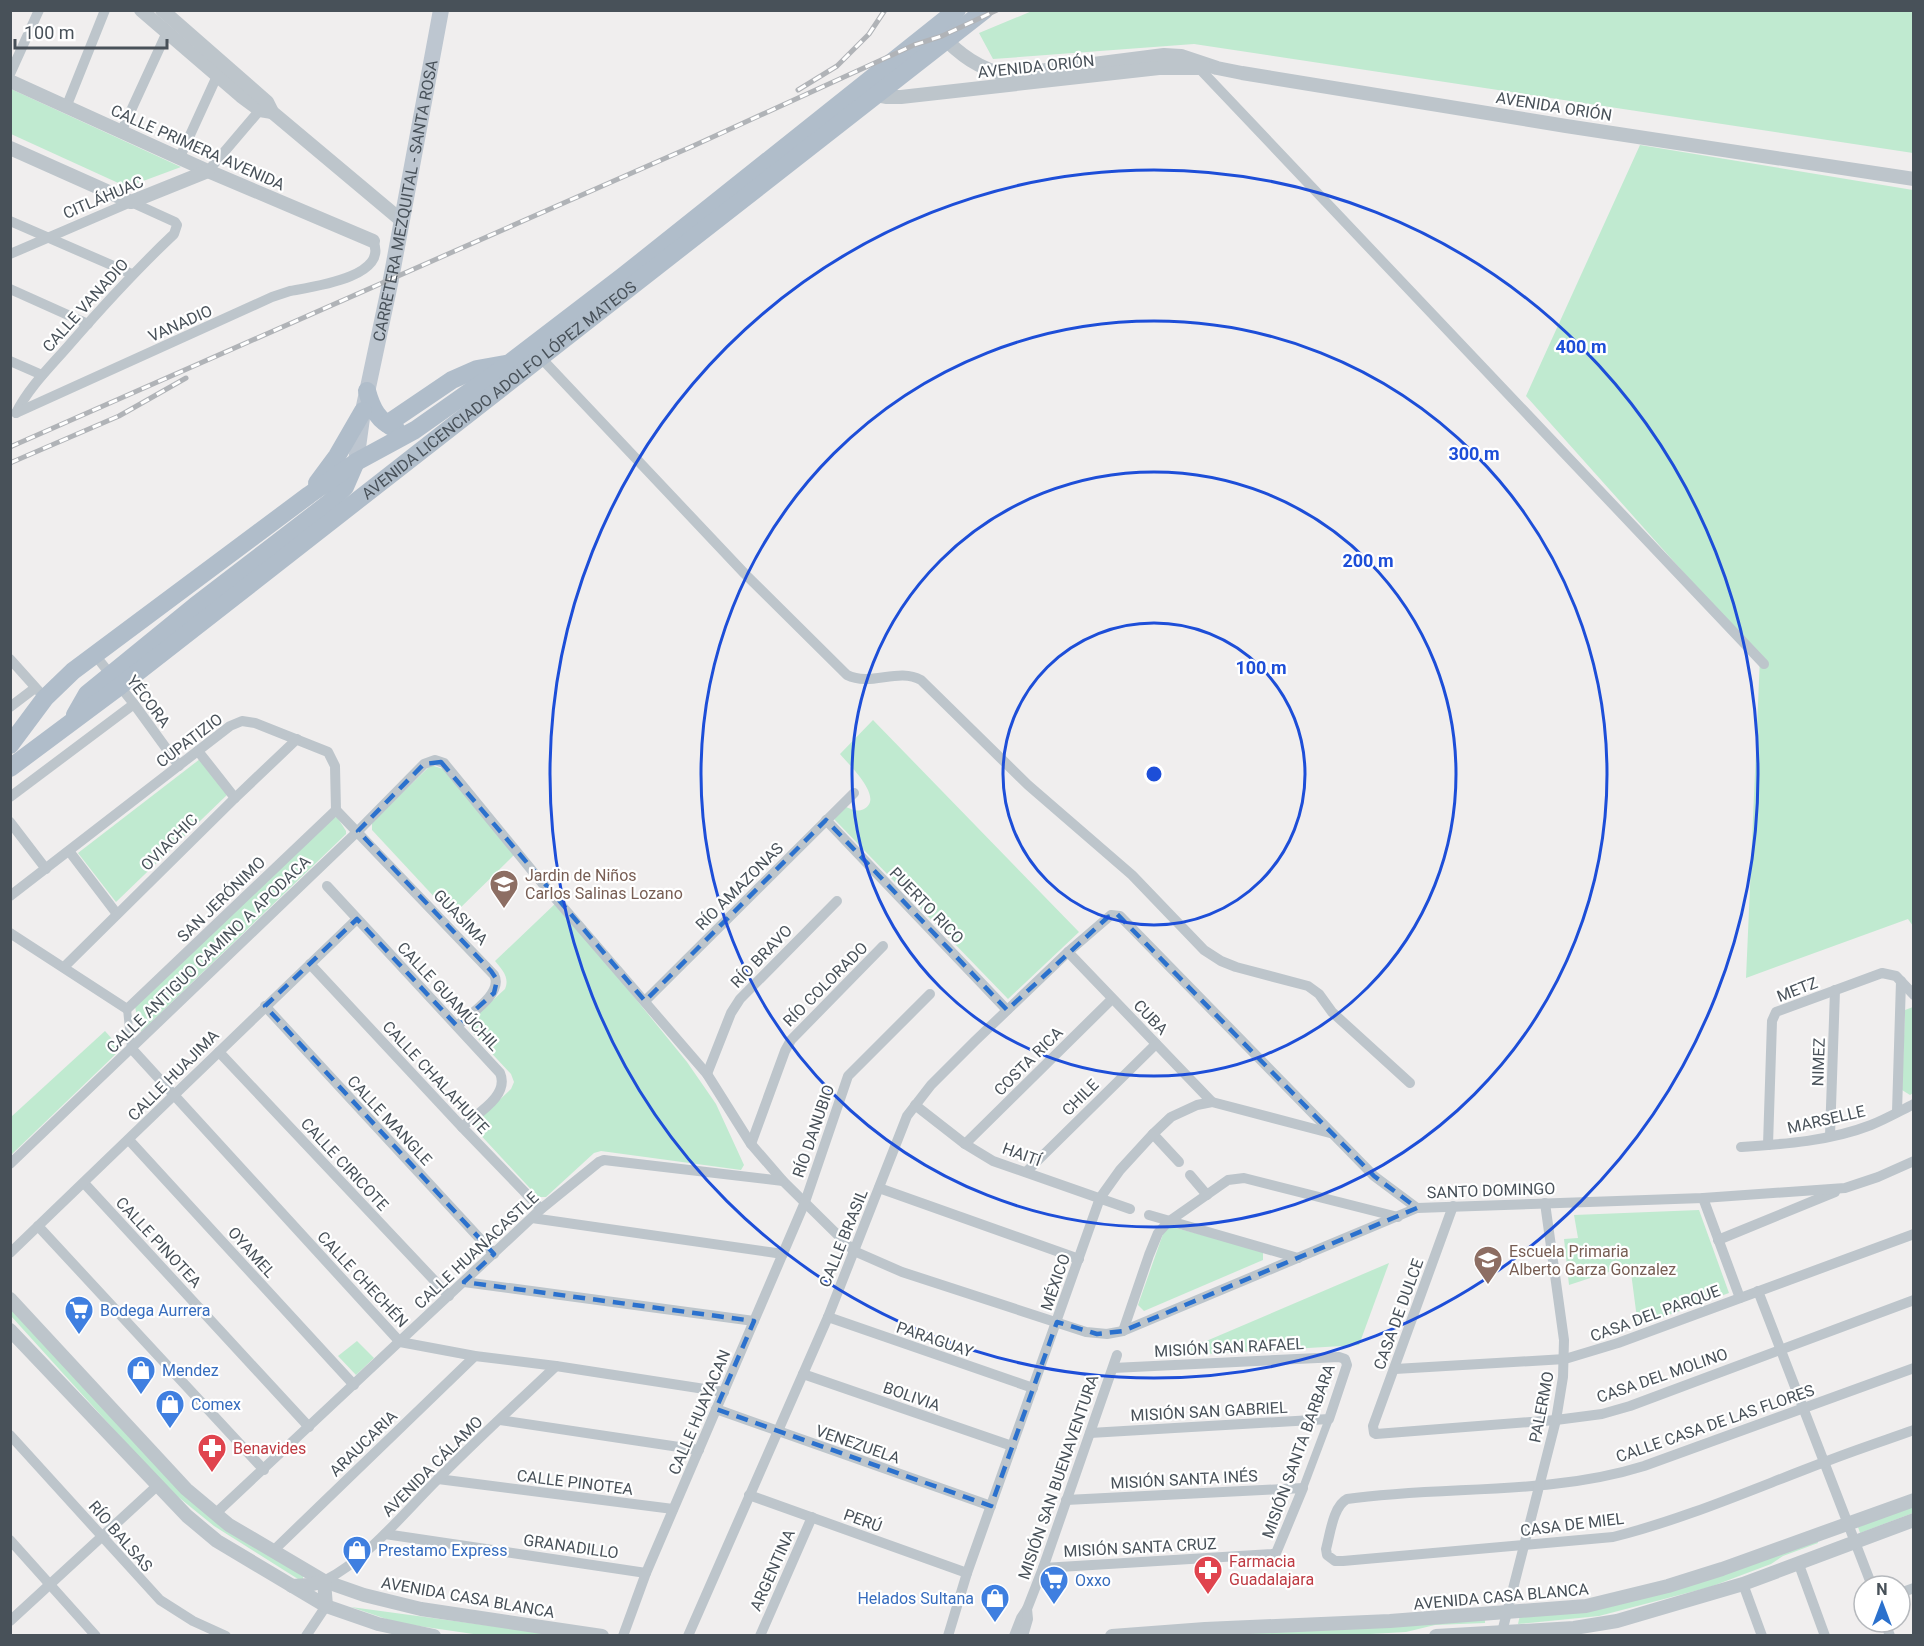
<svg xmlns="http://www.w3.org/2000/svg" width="1924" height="1646" viewBox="0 0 1924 1646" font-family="Roboto,sans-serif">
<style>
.green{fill:#c0ead0}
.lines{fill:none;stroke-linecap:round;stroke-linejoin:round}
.pedestrian{stroke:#bdc5cb;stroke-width:8}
.minor{stroke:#bdc5cb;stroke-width:10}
.tertiary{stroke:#bdc5cb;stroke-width:14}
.secondary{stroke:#bdc6d0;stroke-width:16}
.primary{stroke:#b0bdca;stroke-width:18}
.rail-casing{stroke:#b0b3b7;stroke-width:5}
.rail{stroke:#fff;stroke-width:3;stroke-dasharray:9;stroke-linecap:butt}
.marked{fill:none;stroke:#2b71cd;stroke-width:4.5;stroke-dasharray:12 8;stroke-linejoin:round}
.ring{fill:none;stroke:#1d4ed8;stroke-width:3}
.labels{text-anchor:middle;stroke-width:4.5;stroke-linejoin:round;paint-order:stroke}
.street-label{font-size:16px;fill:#485159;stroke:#fff}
.education-label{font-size:16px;fill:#785e54;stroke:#fff;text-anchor:start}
.shop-label{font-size:16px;fill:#366cbe;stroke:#fff;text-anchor:start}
.health-label{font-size:16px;fill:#be3a42;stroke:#fff;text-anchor:start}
.centre{fill:#1d4ed8;stroke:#fff;stroke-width:3}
.ring-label{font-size:18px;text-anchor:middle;font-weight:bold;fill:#1d4ed8;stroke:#fff;stroke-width:4.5;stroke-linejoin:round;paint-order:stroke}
</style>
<rect width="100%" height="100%" fill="#f0eeee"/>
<g class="green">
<path d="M1032,11H1913V153L1194,44L993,59L979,33Z"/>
<path d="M11,89L181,167L127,187L11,134Z"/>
<path d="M1640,145L1913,190V926L1908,919L1746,978L1760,658L1526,396Z"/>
<path d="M873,720L1079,932L1008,999L834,819L846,807C853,810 857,812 864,809C885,798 848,764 840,754Z"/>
<path d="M200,759L228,794L116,902L78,853Z"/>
<path d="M431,765L443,769L515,854L452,916L372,830V822Z"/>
<path d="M337,817L346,831V834L141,1032L135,1007L328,818Z"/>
<path d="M557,902L687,1062L716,1104L744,1165L741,1170L601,1151L594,1153L546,1197H538L475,1129L476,1122L511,1089L514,1082L511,1074L469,1029V1022L505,989C510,977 502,970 495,961Z"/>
<path d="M1913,1007V1093L1910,1095L1902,1090L1905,1010Z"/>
<path d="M105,1031L121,1049L11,1155V1117Z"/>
<path d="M1699,1210L1729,1293L1638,1326L1630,1265L1569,1285L1564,1239L1578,1238L1574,1215Z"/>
<path d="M1172,1227L1263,1251V1260L1144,1311L1138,1305L1164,1231Z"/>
<path d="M1389,1263L1359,1345L1171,1356Z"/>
<path d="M11,1306L175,1486L303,1575V1579H298L214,1526L166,1487L11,1316Z"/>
<path d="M357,1341L374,1358L356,1375L338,1356Z"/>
<path d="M1913,1506V1513L1860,1533L1858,1527Z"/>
<path d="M1817,1539L1818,1543L1783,1556L1771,1564L1710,1587L1599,1616L1518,1624L1520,1615L1589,1609Z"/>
<path d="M351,1607L559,1635H480L398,1623Z"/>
<path d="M1485,1618V1623L1435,1625L1406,1632L1353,1635L1202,1636Z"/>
</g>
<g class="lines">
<g class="pedestrian">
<path d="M127,1009L131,1048"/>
<path d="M1303,1488L1329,1419"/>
</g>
<g class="minor">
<path d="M1197,66L1764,664"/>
<path d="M10,74L39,10"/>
<path d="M67,105L105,10"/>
<path d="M122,130L167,32"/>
<path d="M180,157L217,76"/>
<path d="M208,171L265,104"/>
<path d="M10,221L132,274"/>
<path d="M10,254L131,202L175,222L177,225L174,234C137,269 103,306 70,344C51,366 29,387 16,413"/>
<path d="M10,289L88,324"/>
<path d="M541,358L745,574L847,675C871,687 898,667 921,680L1028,785L1132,875L1204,950L1221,961L1236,967L1308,986L1319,994L1332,1012L1410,1083"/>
<path d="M10,361L42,375"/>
<path d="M16,413L272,297C278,295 284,293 290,291C312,287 390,277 373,241"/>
<path d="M95,655L134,704L179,766"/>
<path d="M10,659L45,698"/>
<path d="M10,707L35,688"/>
<path d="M198,751L235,798"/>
<path d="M10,797L134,704"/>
<path d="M826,820L1007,1010"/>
<path d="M10,822L46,869"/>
<path d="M69,851L117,914"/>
<path d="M327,886L500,1073C510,1096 476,1114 462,1127"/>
<path d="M10,896L230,726L242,721L255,723L328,752L335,766L336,810L494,975C504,993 470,1014 457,1026"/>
<path d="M10,933L127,1009L336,810"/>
<path d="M1068,952L1212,1102"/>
<path d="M310,964L462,1127L541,1209"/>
<path d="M64,967L235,798L297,739"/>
<path d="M645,1001L854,793"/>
<path d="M265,1006L494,1254"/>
<path d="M131,1048L400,1342L475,1356L556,1366L724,1392"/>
<path d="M219,1052L449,1296"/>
<path d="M707,1074L731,1013L740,999L837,901"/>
<path d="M915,1105L965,1144L993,1161L1130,1209"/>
<path d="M1897,1112L1901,981"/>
<path d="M1153,1134L1179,1162"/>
<path d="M1830,1136L1835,990"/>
<path d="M129,1140L354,1385"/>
<path d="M751,1144L785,1051L791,1040L883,946"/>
<path d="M965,1144L1112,999"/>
<path d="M1768,1145L1772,1021L1776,1012L1882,973L1896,976L1914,995"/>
<path d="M1741,1147C1785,1144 1830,1141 1871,1125C1886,1119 1900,1111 1914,1104"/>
<path d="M10,1164L358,831L424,764L435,760L444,763L543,884L707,1074L751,1144L783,1181L854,1251L902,1272L1086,1332L1107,1334L1123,1331L1417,1208"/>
<path d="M1026,1172L1156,1044"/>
<path d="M1190,1175L1207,1195"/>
<path d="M84,1183L309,1427"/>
<path d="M879,1188L1079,1259"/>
<path d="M1703,1198L1740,1298"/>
<path d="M1453,1206L1373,1426L1374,1433L1376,1434L1556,1420L1602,1414L1630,1406L1914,1300"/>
<path d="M1149,1215L1298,1258"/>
<path d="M532,1218L783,1254"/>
<path d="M38,1226L264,1470"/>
<path d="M1718,1240L1835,1192"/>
<path d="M10,1253L357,919"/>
<path d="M464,1282L754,1321"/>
<path d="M1758,1291L1872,1586"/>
<path d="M828,1317L1033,1388"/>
<path d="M1123,1331L1149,1255L1158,1233L1168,1222L1228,1180L1244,1178L1398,1217"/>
<path d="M1914,1368L1644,1466C1548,1496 1446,1485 1347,1499C1333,1506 1330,1535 1326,1549L1327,1555L1335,1561H1343L1613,1537C1685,1519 1753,1489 1822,1463C1852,1451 1883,1441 1914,1430"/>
<path d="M1395,1369L1565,1359L1618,1343L1914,1234"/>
<path d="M803,1374L1012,1446"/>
<path d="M716,1409L991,1506"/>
<path d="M500,1420L699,1450"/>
<path d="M1090,1433L1329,1419L1347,1365L1345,1359L1339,1357L1113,1368"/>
<path d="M10,1435L160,1600L193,1621L226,1636"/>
<path d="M438,1479L673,1509"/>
<path d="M749,1495L967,1573"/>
<path d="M215,1514L541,1209L599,1162L604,1160L783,1181"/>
<path d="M385,1534L646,1573"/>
<path d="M10,1540L96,1636"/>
<path d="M273,1551L475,1356"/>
<path d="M1798,1562L1825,1636"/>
<path d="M1043,1568L1272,1554L1276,1553L1279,1546L1303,1488L1066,1500"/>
<path d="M324,1581C367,1559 403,1514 437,1480C475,1441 516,1404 556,1366"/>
<path d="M1743,1584L1762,1636"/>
<path d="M1900,1593L1914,1588"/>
<path d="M10,1621L158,1485"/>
<path d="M1885,1622L1890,1636"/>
<path d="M306,1636L326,1606"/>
<path d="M623,1636L646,1573L805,1202L848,1076L930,994"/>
<path d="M688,1636L828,1317L907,1116L931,1085L975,1041L1068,952L1111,915L1120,916L1374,1176L1417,1208L1703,1198L1845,1188L1878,1177L1914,1161"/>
<path d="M760,1636L812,1517"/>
<path d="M948,1636L967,1573L1100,1198L1120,1170L1153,1134L1171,1117L1197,1105L1212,1102L1330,1133"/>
<path d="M1014,1636L1021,1618L1027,1609L1043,1568L1117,1355"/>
<path d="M1023,1636L1028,1619L1027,1609"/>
<path d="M1501,1636L1556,1420L1563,1377L1564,1340L1545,1203"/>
</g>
<g class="tertiary">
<path d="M141,10L241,96L260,110L272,112"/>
<path d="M162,10L267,102L272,112L402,221"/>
<path d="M940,34C960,55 979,69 1007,75L1164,55L1181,56L1217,68L1242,73L1566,126L1914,179"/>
<path d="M10,81L208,171L373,241"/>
<path d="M871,94L887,97H901L1159,68H1206"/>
<path d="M10,148L131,202L208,171"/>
<path d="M10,1299L186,1489L229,1525L324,1581L364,1595L421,1609L602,1636"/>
<path d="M10,1330L187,1516L217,1541L326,1606L378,1624L434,1636"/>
<path d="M292,1586L309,1585L324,1581L326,1606"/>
<path d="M1112,1636L1205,1629L1390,1621L1586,1606L1668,1586L1722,1569L1914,1500"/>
<path d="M1436,1636L1574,1628L1617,1621L1743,1584L1914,1520"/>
</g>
<path class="secondary" id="s1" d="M356,462L363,411L391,279L441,10"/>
<g class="primary">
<path d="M367,391C372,409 378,421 396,429"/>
<path d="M387,424L452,380L477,369L505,364"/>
<path d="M317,483L337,456L363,411"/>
<path d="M75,715L87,694L195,606L329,503L345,487L355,464"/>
<path d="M10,745L45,698L73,671L309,495L356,462L415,430L503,368L622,277L957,10"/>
<path id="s2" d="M10,768L120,686L985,10"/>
</g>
<g class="rail-casing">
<g id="rail">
<path d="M798,90L837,66L869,34L885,10"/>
<path d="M10,447L693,146L914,45L942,36L997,10"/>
<path d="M10,463L119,416L186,378"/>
</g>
</g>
<use href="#rail" class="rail"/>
</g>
<path class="marked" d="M441,762L645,1001L826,820L1007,1010L1108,917L1117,914L1374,1176L1417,1208L1123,1331L1097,1334L1057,1322L991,1506L716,1409L754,1321L464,1282L494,1254L265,1006L357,919L457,1026L494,993L497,980L491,971L358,831L424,764Z"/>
<g class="ring">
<circle cx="1154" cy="774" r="151"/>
<circle cx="1154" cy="774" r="302"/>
<circle cx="1154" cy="774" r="453"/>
<circle cx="1154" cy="774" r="604"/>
</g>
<defs>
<g id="school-pin" transform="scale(1.5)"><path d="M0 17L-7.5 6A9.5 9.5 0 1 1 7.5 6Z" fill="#8d6e63" stroke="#fff"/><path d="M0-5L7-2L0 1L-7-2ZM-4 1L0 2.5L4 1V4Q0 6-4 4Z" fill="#fff"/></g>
<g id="supermarket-pin" transform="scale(1.5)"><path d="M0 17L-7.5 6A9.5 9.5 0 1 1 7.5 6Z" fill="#3f7fe0" stroke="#fff"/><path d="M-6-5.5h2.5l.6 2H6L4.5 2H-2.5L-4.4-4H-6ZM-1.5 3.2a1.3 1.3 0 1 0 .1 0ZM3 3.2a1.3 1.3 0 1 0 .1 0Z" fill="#fff"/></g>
<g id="shop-pin" transform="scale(1.5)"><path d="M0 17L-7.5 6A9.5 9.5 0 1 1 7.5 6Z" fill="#3f7fe0" stroke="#fff"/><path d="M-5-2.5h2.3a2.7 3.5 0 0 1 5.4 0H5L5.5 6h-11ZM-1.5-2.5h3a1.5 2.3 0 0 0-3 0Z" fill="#fff"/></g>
<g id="pharmacy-pin" transform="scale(1.5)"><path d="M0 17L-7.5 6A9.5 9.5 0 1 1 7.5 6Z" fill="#e0444e" stroke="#fff"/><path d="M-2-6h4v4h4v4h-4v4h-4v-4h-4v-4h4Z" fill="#fff"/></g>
</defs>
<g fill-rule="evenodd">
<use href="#school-pin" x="504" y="884"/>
<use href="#school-pin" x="1488" y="1260"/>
<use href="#supermarket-pin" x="79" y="1310"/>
<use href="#shop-pin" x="141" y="1370"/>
<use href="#shop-pin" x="170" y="1404"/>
<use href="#pharmacy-pin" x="212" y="1448"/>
<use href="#shop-pin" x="357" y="1550"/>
<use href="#pharmacy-pin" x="1208" y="1570"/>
<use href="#supermarket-pin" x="1054" y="1580"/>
<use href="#shop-pin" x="995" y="1598"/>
</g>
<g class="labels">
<g class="street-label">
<text transform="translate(1036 66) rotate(-6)" y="6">AVENIDA ORIÓN</text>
<text transform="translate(1554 106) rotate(9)" y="6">AVENIDA ORIÓN</text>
<text transform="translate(198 147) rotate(24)" y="6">CALLE PRIMERA AVENIDA</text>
<text transform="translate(103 197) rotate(-23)" y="6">CITLÁHUAC</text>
<text dy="6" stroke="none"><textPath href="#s1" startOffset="266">CARRETERA MEZQUITAL - SANTA ROSA</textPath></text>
<text transform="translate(85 305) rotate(-48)" y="6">CALLE VANADIO</text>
<text transform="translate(180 323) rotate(-24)" y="6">VANADIO</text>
<text dy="6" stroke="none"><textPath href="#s2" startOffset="618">AVENIDA LICENCIADO ADOLFO LÓPEZ MATEOS</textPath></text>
<text transform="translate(149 701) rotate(53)" y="6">YÉCORA</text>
<text transform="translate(189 740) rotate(-37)" y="6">CUPATIZIO</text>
<text transform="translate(169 842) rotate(-45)" y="6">OVIACHIC</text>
<text transform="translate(739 886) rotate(-45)" y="6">RÍO AMAZONAS</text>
<text transform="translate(221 899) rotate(-44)" y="6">SAN JERÓNIMO</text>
<text transform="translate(927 905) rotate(46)" y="6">PUERTO RICO</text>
<text transform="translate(461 917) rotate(46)" y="6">GUASIMA</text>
<text transform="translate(208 954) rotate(-44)" y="6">CALLE ANTIGUO CAMINO A APODACA</text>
<text transform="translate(761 956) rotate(-46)" y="6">RÍO BRAVO</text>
<text transform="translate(825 984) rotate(-45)" y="6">RÍO COLORADO</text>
<text transform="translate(1797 989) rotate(-21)" y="6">METZ</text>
<text transform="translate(449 996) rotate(47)" y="6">CALLE GUAMÚCHIL</text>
<text transform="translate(1151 1017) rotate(46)" y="6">CUBA</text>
<text transform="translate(1028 1061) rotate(-45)" y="6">COSTA RICA</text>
<text transform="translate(1818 1062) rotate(-88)" y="6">NIMEZ</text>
<text transform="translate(173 1075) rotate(-45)" y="6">CALLE HUAJIMA</text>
<text transform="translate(436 1077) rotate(47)" y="6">CALLE CHALAHUITE</text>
<text transform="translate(1080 1097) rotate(-45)" y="6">CHILE</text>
<text transform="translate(1826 1119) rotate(-13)" y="6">MARSELLE</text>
<text transform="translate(390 1120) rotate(47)" y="6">CALLE MANGLE</text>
<text transform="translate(813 1131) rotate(-71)" y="6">RÍO DANUBIO</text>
<text transform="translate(1022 1154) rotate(20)" y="6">HAITÍ</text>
<text transform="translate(345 1164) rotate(47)" y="6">CALLE CIRICOTE</text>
<text transform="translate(1491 1190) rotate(-2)" y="6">SANTO DOMINGO</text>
<text transform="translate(843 1238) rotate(-68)" y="6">CALLE BRASIL</text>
<text transform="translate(159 1242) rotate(47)" y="6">CALLE PINOTEA</text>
<text transform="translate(476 1250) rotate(-43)" y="6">CALLE HUANACASTLE</text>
<text transform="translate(252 1252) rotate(48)" y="6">OYAMEL</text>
<text transform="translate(363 1279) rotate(47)" y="6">CALLE CHECHÉN</text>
<text transform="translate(1055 1282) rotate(-71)" y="6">MÉXICO</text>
<text transform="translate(1655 1313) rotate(-20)" y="6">CASA DEL PARQUE</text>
<text transform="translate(1398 1314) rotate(-70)" y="6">CASA DE DULCE</text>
<text transform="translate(935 1339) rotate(19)" y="6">PARAGUAY</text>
<text transform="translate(1229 1347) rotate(-3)" y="6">MISIÓN SAN RAFAEL</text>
<text transform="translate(1662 1375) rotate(-19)" y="6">CASA DEL MOLINO</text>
<text transform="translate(912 1396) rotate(19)" y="6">BOLIVIA</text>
<text transform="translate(1541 1407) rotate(-79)" y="6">PALERMO</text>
<text transform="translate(1209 1411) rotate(-3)" y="6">MISIÓN SAN GABRIEL</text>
<text transform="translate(699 1412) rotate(-67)" y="6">CALLE HUAYACAN</text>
<text transform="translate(1715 1423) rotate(-19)" y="6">CALLE CASA DE LAS FLORES</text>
<text transform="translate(363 1443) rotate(-44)" y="6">ARAUCARIA</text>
<text transform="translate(858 1444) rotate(19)" y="6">VENEZUELA</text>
<text transform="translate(1298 1451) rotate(-70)" y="6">MISIÓN SANTA BARBARA</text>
<text transform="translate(432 1466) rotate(-45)" y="6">AVENIDA CÁLAMO</text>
<text transform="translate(1058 1477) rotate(-71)" y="6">MISIÓN SAN BUENAVENTURA</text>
<text transform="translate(1184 1479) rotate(-3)" y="6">MISIÓN SANTA INÉS</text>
<text transform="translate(575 1482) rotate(7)" y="6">CALLE PINOTEA</text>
<text transform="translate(863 1520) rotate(20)" y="6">PERÚ</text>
<text transform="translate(1572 1524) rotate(-7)" y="6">CASA DE MIEL</text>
<text transform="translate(121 1536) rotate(49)" y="6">RÍO BALSAS</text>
<text transform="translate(571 1546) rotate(8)" y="6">GRANADILLO</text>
<text transform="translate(1140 1547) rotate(-3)" y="6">MISIÓN SANTA CRUZ</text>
<text transform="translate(772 1570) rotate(-66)" y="6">ARGENTINA</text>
<text transform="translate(1501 1596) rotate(-5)" y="6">AVENIDA CASA BLANCA</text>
<text transform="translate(468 1597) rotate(10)" y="6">AVENIDA CASA BLANCA</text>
</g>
<g class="education-label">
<text x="525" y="881">Jardin de Niños<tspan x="525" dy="18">Carlos Salinas Lozano</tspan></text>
<text x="1509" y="1257">Escuela Primaria<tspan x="1509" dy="18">Alberto Garza Gonzalez</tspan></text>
</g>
<g class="shop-label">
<text x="100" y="1316">Bodega Aurrera</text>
<text x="162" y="1376">Mendez</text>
<text x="191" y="1410">Comex</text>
<text x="378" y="1556">Prestamo Express</text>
<text x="1075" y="1586">Oxxo</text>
<text x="974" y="1604" text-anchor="end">Helados Sultana</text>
</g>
<g class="health-label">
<text x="233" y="1454">Benavides</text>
<text x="1229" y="1567">Farmacia<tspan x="1229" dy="18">Guadalajara</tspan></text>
</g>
</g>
<circle cx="1154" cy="774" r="9" class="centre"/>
<g class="ring-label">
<text x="1581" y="353">400 m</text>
<text x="1474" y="460">300 m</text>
<text x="1368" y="567">200 m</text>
<text x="1261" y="674">100 m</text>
</g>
<rect width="1924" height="1646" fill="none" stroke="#485159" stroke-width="24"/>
<g transform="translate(1882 1604)"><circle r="28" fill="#ffffff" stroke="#b6b9bd" stroke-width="1.5"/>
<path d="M0-4.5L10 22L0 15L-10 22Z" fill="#2b71cd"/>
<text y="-9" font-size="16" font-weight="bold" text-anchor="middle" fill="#485159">N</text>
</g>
<path d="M15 39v9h152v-9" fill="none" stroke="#485159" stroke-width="3"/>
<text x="24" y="39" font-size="18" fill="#485159" stroke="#ffffff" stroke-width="4.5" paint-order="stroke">100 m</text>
</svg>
